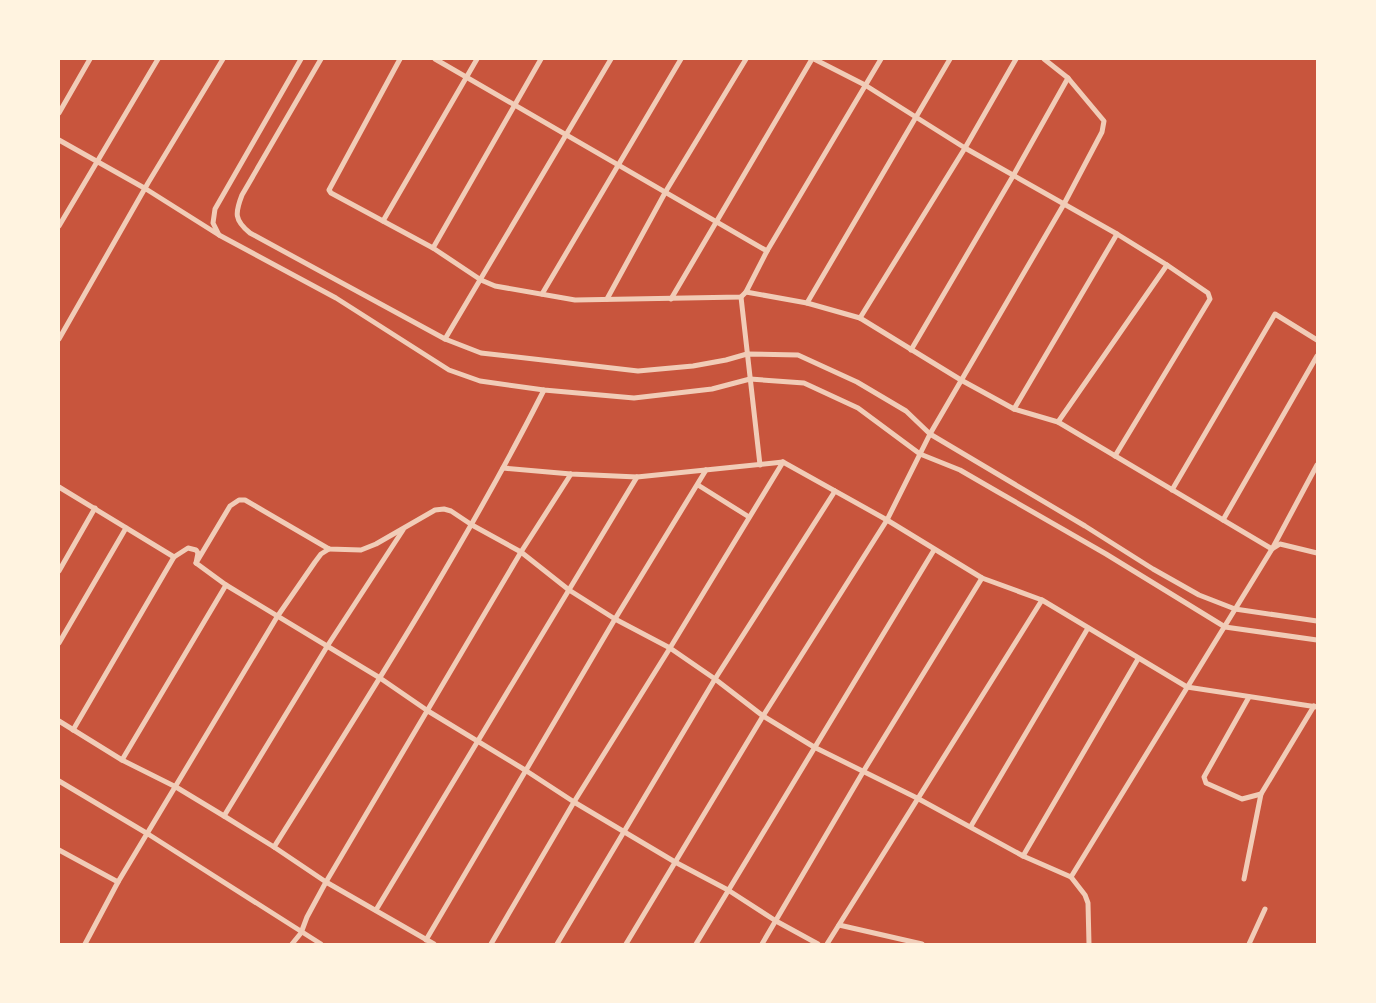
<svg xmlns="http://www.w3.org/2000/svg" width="1376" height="1003" viewBox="0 0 1376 1003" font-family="Arial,sans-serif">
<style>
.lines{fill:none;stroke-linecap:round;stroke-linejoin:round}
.minor{stroke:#f1ccb7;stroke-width:5}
</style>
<rect width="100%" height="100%" fill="#c8553d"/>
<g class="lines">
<g class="minor">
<path d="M321,59L242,195C235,213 234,220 250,233L445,339L481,353L638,371L693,366L726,360L747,354L798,355L857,382L906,411L930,434L1085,526L1153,569L1199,595L1235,609L1317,621"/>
<path d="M400,59L329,190L331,193L433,248L481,280L495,286L575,300L741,297L746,292L807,303L860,318L961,380L1014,409L1058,422L1272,549L1280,544L1317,553"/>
<path d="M435,59L767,251"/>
<path d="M814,59L865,85L965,148L1117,234L1167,265L1208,293L1210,299L1115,456"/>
<path d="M59,113L90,59"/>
<path d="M59,140L146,189L219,235L336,298L449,370L480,381L544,390L634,398L712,389L750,379L804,383L858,408L920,454L960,470L998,492L1106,554L1225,627L1317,640"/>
<path d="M383,221L477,59"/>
<path d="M59,226L158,59"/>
<path d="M219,235L213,223L215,209L301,59"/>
<path d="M433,248L541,59"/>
<path d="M746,292L767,251L881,59"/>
<path d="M542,294L681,59"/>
<path d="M741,297L760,465"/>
<path d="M607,299L666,191L746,59"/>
<path d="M671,299L812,59"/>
<path d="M807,303L950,59"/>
<path d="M860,318L965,148L1016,59"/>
<path d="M59,339L148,183L223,59"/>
<path d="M445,339L611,59"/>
<path d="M911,350L1013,176L1068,78"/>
<path d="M1014,409L1117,234"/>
<path d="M1058,422L1167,265"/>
<path d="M503,468L571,474L637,477L783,462L887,520L982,578L1042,600L1187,687L1317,707"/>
<path d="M698,485L749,517"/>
<path d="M59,487L174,557L188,548L196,550L198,553L196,563L226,585L380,678L428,711L525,770L574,802L675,862L728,890L776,921L818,944"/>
<path d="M1172,490L1275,314L1317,340"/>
<path d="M1223,520L1317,356"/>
<path d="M196,563L230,506L239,500H245L329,549L361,550L376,544L435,510L444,509L451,511L472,525L521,552L569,590L615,619L670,648L715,679L763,716L814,747L917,798L1023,856L1071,877L1085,895L1088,903L1089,944"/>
<path d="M59,571L95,508"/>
<path d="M59,643L126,528"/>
<path d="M1249,697L1204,777L1206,783L1242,799L1261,794L1314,706"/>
<path d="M59,721L122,760L176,787L224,816L274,847L326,882L434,944"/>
<path d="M73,730L174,557"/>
<path d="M122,760L226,585"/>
<path d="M59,781L148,834L321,944"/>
<path d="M224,816L328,645L403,530"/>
<path d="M971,826L1088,628"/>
<path d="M274,847C368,697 464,548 544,390"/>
<path d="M59,850L118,882"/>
<path d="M1023,856L1138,659"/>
<path d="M1071,877L1272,549L1317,465"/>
<path d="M1244,879L1261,794"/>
<path d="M376,910L637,477"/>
<path d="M839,925L922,944"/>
<path d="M426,940L615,619L706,470"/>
<path d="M85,944L118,882L277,617L315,562L321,554L329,549"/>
<path d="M292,944L301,933L307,917L326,882L521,552L571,474"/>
<path d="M491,944L574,802L670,648L783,462"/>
<path d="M557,944L715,679L835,491"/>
<path d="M626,944L763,716L887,520L930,434L1064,204L1102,132L1104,121L1068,78L1044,59"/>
<path d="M696,944L934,550"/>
<path d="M762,944L863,772L982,578"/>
<path d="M827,944L1042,600"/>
<path d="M1249,944L1265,909"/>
</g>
</g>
<rect width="1376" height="1003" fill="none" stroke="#fff3e0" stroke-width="120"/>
</svg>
